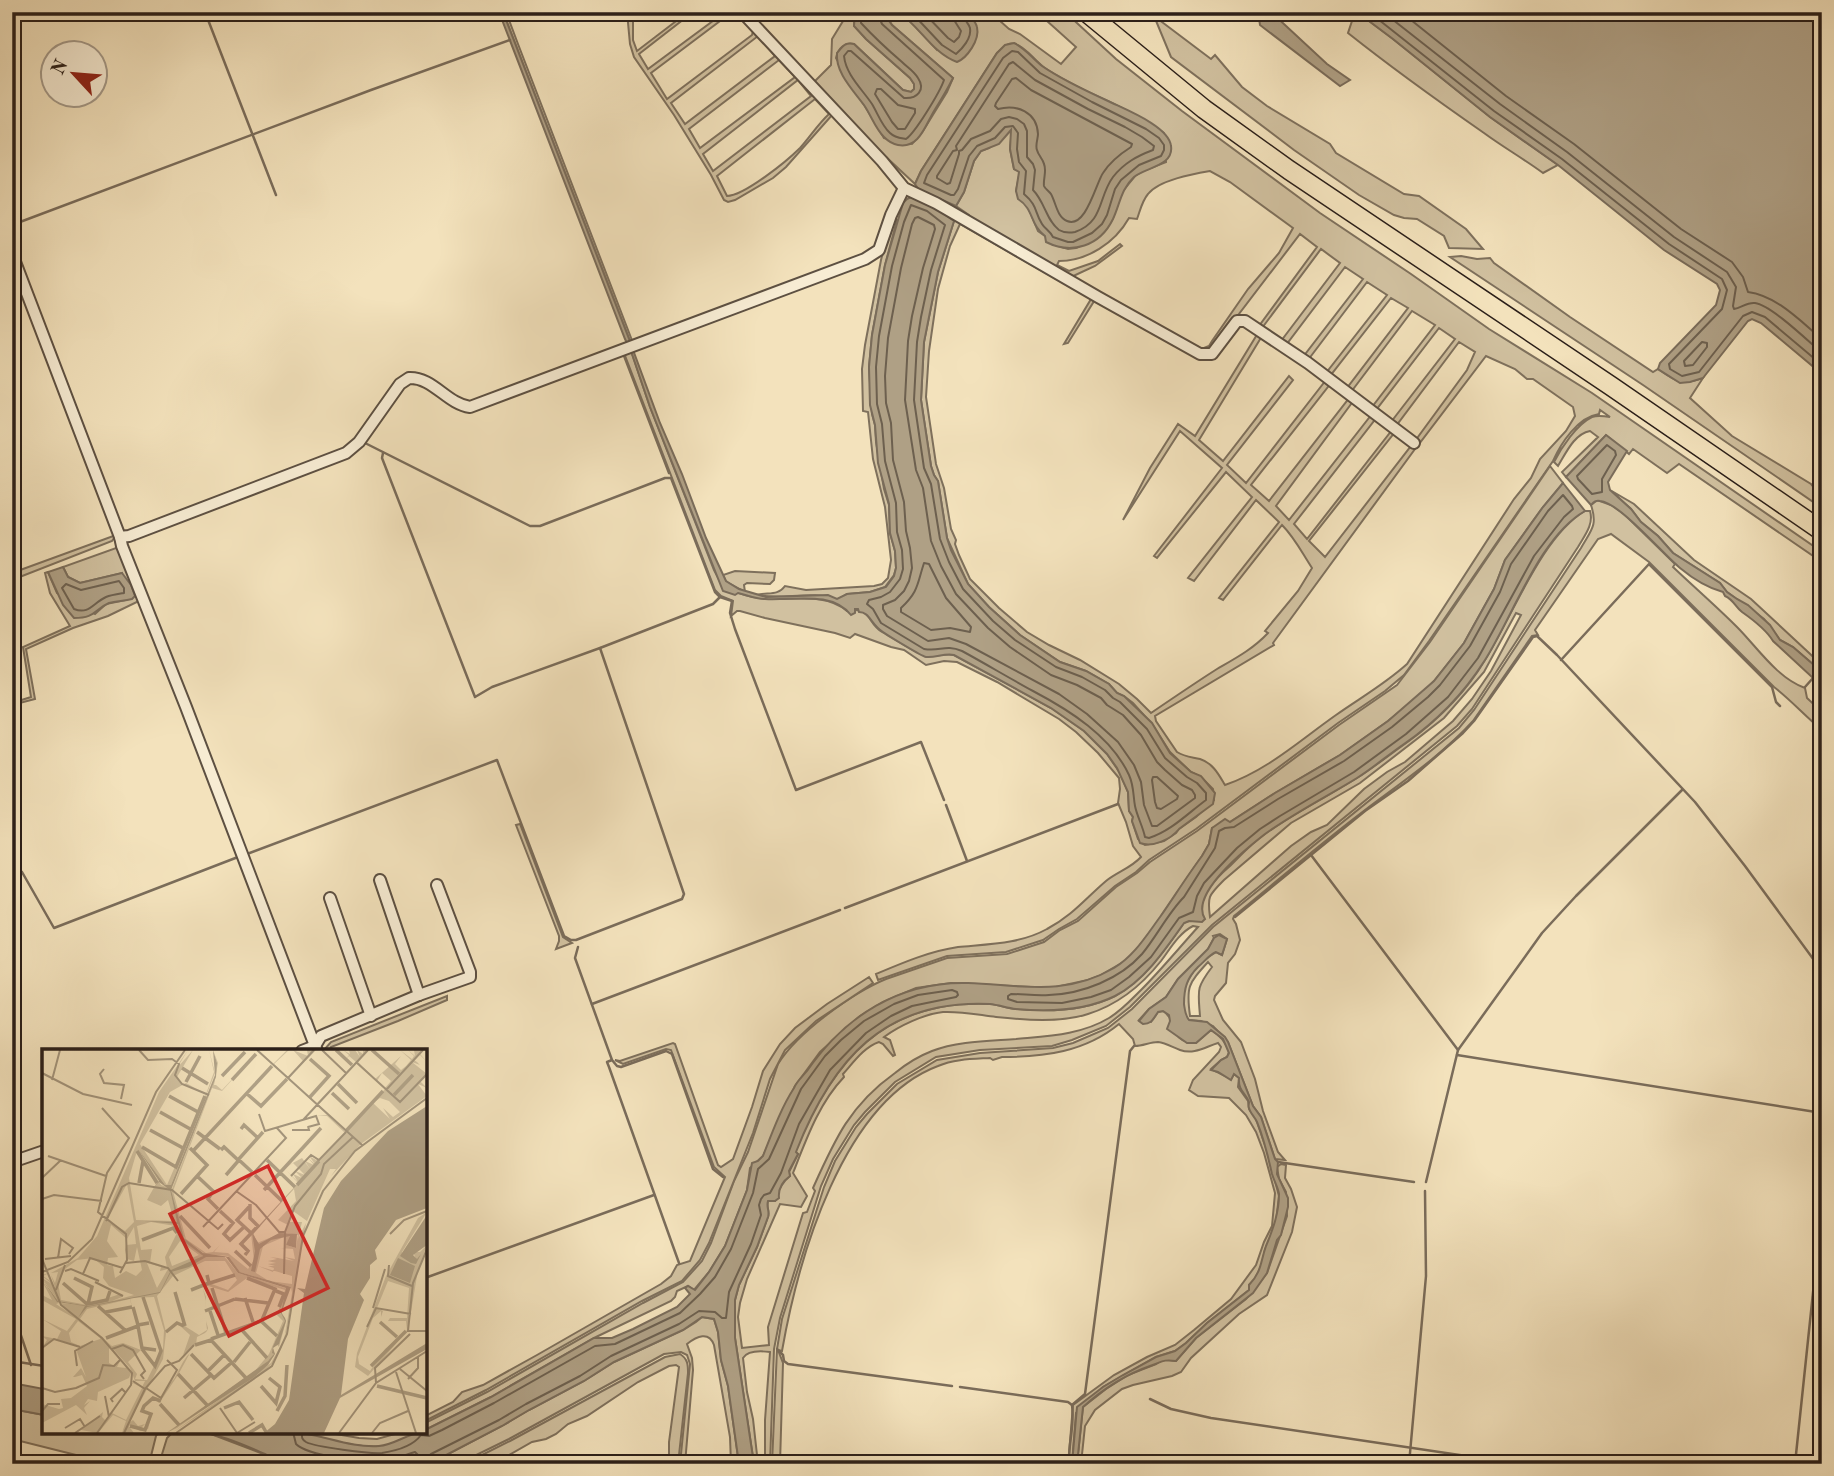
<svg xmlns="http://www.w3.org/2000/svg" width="1834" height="1476" viewBox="0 0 1834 1476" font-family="'Old Standard TT',serif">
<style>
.green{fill:#d1c1a0;stroke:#7e705c;stroke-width:2;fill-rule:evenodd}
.water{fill:#afa085;stroke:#7a6c5a;stroke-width:2}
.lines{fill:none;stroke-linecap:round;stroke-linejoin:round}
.shore{stroke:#6d604f;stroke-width:2}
.stream{stroke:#7a6c5a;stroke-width:2.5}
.minor-casing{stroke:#5d5042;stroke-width:14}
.trunk-casing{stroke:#2b1f19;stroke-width:21}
.minor{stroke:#f7ecd3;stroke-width:10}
.trunk{stroke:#f3e2bc;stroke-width:18}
.inset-river{fill:none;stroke:#afa085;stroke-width:3.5}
.inset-road{fill:none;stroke:#a3947b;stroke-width:2}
.view{fill:#d62828;fill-opacity:0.15;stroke:#d62828;stroke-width:3.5}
.inset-edge{fill:none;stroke:#2b1f19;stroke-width:3.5}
</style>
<rect width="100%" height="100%" fill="#f3e2bc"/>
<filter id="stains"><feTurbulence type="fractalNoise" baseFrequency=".00286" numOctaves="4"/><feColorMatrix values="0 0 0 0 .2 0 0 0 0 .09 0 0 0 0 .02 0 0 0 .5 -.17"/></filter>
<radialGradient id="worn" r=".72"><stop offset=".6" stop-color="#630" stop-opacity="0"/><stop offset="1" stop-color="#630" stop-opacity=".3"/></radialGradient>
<g class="green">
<path d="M503,12H506L518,44L633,343L631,344Z"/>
<path d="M627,12H639L633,17V40L637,51L688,12H693L639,54L648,69L725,12H732L651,73L667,99L752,35L753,31L735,12H739L833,114L786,167L773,178L735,200L728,202L724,200L711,175L674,115L634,57L630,44ZM758,36L775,56L685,124L671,103ZM779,60L795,77L700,148L689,129ZM798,80L811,96L713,171L703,154ZM815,99L829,114C818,124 810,137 800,148C787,161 744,196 727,196L717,176Z"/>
<path d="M846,12H855L854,26L866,39L910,78L914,84V89L911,92L903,90L854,44C845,42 838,48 836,58L884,138L912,144L923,131L947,92L953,78L892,25L885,14L887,12H898L907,18L937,50L973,20L967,12H990L1009,29L1020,34L1061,64L1076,47L1037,12H1065L1116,59L1182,111L1320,213L1411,274L1489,329L1592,393L1822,552V562L1679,464L1667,473L1633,449L1629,454L1606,435L1566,477L1562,472L1598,437L1590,431C1574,434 1566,453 1558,466L1554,462C1561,448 1577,424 1592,417C1598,415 1604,416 1610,417L1600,410L1599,414C1578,417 1561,443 1553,461L1429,641L1404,675L1385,691L1338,723L1196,829L1149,860L1136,872L1115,886L1077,919L1059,929L1043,940L1006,952L947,956L878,980L876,974C902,963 930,951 958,947C989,944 1020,944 1047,929C1072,916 1086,898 1106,881C1117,872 1131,868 1141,857L1133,846L1126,822L1118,803L1120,789L1119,778L1098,753L1076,732L1059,719L997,682L957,662L944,661L926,665L904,650L891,647L855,634L850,638L835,633L765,618L740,611H737L731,616L733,601L721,596L715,590L624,353L631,351L650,407L714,570L723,587C735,592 747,597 760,598C789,602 823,591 847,611C872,606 866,622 882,632C889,636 920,655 926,656C936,657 944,653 954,655L1051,708L1084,731L1107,754L1120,773L1128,792L1129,811L1133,817L1132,821L1138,839L1145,845L1164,841L1176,833L1179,829L1196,817L1214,800L1213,789L1201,777L1191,772L1170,752L1152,724L1133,703L1124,696L1117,693L1109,684L1086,671L1060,662L1020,635L989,607L968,584L947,538L938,481L934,475L931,466L921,400L924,342L938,272L954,221L897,220L885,265L872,335L869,367L872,414L875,425L876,442L884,489L889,505L890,533L895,551L896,568L894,575L885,587L870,592L847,594L837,600C812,589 783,601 757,595C768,592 778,596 785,586L806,590L874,586L882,584L888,578L891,560L885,507L873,459L868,412L863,411L862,369L865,345L881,260L890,225L904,196L910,195L920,198L1096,298L1068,343L1064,344L1091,299L960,224L950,246L938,289L929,351L926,397L936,464L944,488L951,529L956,540L955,544L959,555L970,579L999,608L1027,632L1049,645L1080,660L1119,684L1137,699L1151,713C1173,698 1195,683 1217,669C1236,658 1253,649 1268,633L1265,631L1298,591L1312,568C1302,553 1295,538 1282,525L1223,600L1219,598L1279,522L1256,500L1194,581L1188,578L1252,497L1226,472L1157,558L1154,556L1222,468L1180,431L1123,520L1150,468L1178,424L1195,436L1258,333L1262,336L1199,440L1223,461L1289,376L1293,380L1227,465L1246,483L1326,380L1331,383L1251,485L1269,501L1350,397L1354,400L1276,506L1289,520L1372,414L1377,417L1294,524L1307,539L1392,430L1395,432L1309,541L1325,557L1411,446L1415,449L1273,643L1274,645L1155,716L1156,721L1177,752C1185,757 1192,757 1200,759C1213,763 1219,775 1225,785C1268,770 1299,741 1336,715C1360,698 1385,684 1407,664L1514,499L1531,478L1540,459L1566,431L1575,416L1573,407L1533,379H1527L1515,369L1486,356L1419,444L1415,441L1467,370L1475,352L1459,342L1396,426L1391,422L1455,339L1439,328L1376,410L1372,407L1435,325L1412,311L1351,392L1347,388L1408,308L1391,298L1330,376L1326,373L1387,295L1367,282L1308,360L1303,357L1363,279L1345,267L1286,345L1281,341L1340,263L1321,249L1262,328L1259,326L1317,247L1300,234L1216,344L1208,350H1199L1209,346L1212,341L1248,289L1279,253L1293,228L1230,182L1210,171C1193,174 1159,180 1148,194C1142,201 1140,211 1137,219L1129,218C1115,243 1087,261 1059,261L1057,265L1069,271L1098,261L1120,244L1122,246L1095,266L1069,278L969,219V215L956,206L964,192L974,161L981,151L989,148L1012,129L1010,149L1014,169L1020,171L1016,191L1028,207L1038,231L1045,236L1051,244L1068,249L1076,248L1096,239L1107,228L1113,218L1122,192L1135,176L1143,171L1166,162L1164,133C1128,106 1083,93 1045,68C1036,62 1024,45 1015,44C1007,42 1003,48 997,53L921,171L915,184L870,142L813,83L831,65L832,39L843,21Z"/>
<path d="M1342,12H1357L1393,39L1490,117L1558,165L1543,173C1524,159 1503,147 1484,133C1438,101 1392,68 1348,33L1352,21Z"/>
<path d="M1154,16L1211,59L1215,55L1242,87L1267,106L1330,144L1336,153L1404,194L1419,196L1466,229L1483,249L1449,248L1444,236L1417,219L1404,218L1394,215L1359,195L1294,150L1171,57Z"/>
<path d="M1461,256L1477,259L1490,258L1494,263L1570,317L1653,372L1658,369C1677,382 1680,386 1703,378L1690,398L1732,436L1811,484L1822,497V508L1643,385L1450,257Z"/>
<path d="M1550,466L1563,483L1543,507L1505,560L1494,589L1464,643L1434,681L1423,693L1388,721L1340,755L1275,793L1230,822L1212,828L1209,844L1202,856L1153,928L1136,950L1125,961L1099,976L1088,980L1051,988L951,983L916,988L883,1002L860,1016L820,1052L795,1086L763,1156L750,1168L747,1190L725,1246L709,1272L694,1290L688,1286L677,1291L675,1297L671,1301L594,1338L491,1397L425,1430V1423L487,1392L643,1303L683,1282L702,1261L711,1243L734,1181L748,1152L778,1064C797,1033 852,993 886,979L947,958L1007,954L1044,942L1060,930L1078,921L1116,887L1137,873L1150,862L1197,831L1339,725L1397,685L1430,642Z"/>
<path d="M1610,490L1634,504L1694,560L1751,599L1822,665V672L1793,647L1780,640L1764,619L1727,592L1720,583L1673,553L1658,536L1641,522L1631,509Z"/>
<path d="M1597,500L1611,505L1624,514L1675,564L1673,567C1694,587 1716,606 1737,627C1757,647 1777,678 1805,688L1807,698L1822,712V730C1805,716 1791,700 1774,687L1649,562L1611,534L1598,539L1535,630L1538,635L1532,636L1473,721C1441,756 1402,782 1365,810C1320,844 1277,881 1234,916L1233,919L1236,924L1240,940L1235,954L1228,963L1226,983L1215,996L1214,1000L1223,1020L1241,1042L1255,1079L1263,1111L1278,1152L1285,1160L1275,1159L1261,1117L1253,1106L1228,1042L1213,1026L1201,1021L1188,1020C1173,995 1193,963 1216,952L1222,955L1227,939L1220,934L1213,936L1214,938L1208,949L1178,979L1166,997L1149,1009L1139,1020L1151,1022L1158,1012L1163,1011C1179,1021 1167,1042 1196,1043L1211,1030C1221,1036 1226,1042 1229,1052L1227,1057L1221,1060L1211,1069L1231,1079L1234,1074L1239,1078L1238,1087L1248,1101L1249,1109L1256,1119L1268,1154L1279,1196L1276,1221L1271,1237L1265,1249L1262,1264L1255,1279L1249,1285V1290L1207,1323L1186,1343L1175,1351L1156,1357L1103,1387L1076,1413L1072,1464H1070L1069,1454L1073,1405L1114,1375L1147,1357L1175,1345L1194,1330L1231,1299L1256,1265L1264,1242L1272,1226L1275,1193L1264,1153L1256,1132L1246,1115L1229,1098L1198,1096L1189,1090L1193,1080L1219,1052L1221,1047L1218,1043C1205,1047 1194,1055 1180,1050C1172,1047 1166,1043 1158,1042C1150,1042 1143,1046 1135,1046L1133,1039L1119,1024C1085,1052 1044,1057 1002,1057L993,1060L990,1058C973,1059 954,1059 938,1066C842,1102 798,1260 782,1351L778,1350L783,1363L780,1464H772L777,1349L782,1319L824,1187L835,1161L856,1127L867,1114L897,1084L937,1060L980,1053L1053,1048L1073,1043L1108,1028L1132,1009L1213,927L1459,728L1474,710L1581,548C1591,530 1598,526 1591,505ZM1208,962L1212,967C1196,988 1198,990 1200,1016H1190C1186,987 1188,984 1208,962Z"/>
<path d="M1585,511H1590C1594,524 1585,535 1578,547L1472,709L1457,726L1212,925L1130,1007L1106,1026L1072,1040L1052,1046L980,1050L936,1057L895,1082L865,1112L854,1125L833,1159L821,1186L780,1318L774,1349L770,1464H765V1420L770,1352C762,1351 748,1350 743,1358L747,1392L753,1419L758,1464H754L735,1338V1300L739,1285L757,1247L768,1217C770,1211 766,1207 768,1201H775C778,1191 782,1182 790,1176L789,1172L798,1154L795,1152C832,1060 884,999 990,1004C999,1005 1007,1008 1016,1009C1049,1012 1085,1011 1115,996C1143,982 1166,949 1184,923L1189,921L1204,919C1193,900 1216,878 1230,866C1241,855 1252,843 1265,834C1294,813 1327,797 1357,778C1374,767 1392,753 1409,741C1439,719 1466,692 1485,660C1512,617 1542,536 1585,511ZM1516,613L1521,615L1491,671L1472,699L1453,721L1405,762L1387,772L1364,789L1327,825L1311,832L1291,846L1210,917C1207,896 1209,895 1224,880L1291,823L1360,783L1444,718L1484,672ZM1193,926L1198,927C1179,948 1161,970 1141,990C1131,1000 1121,1011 1109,1018C1081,1035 1047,1036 1016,1039C989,1041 957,1041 932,1051C919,1056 906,1064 895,1073C850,1105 835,1139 813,1188L815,1191L807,1212L803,1213L768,1327L769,1345L742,1348L738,1317L740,1303L747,1279L780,1204L801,1207L807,1196L793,1173C806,1140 819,1103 844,1077L843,1074C853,1063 864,1047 879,1042L883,1044L893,1056L895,1055L890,1040L884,1037C899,1026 924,1014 943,1012C960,1011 979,1015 996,1017C1025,1020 1060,1023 1088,1014C1117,1005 1142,985 1161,961C1170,949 1179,933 1193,926Z"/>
<path d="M116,535L112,541L12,580V573Z"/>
<path d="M116,548L121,550L141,600L108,616L73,628L26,649L35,699L12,705V703L31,697L23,647L70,626L50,593L45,573L48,572L57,593L95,614L106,604L126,600L122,573L80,583L68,577L63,567Z"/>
<path d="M735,571L775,573L774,580L770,584L747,583L744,585L745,592L726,582L723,575Z"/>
<path d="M520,824L563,937L572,943L556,949L559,941V936L516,825Z"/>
<path d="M869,977L873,983L816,1021L785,1050L770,1079L753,1133L709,1243L700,1260L682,1281L642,1301L486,1390L425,1421V1416L453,1402L462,1392L483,1385L537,1355L661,1284L671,1276L677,1265L690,1261L725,1177L714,1167L671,1050L666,1049L623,1064L615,1060L620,1061L673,1043L675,1044L718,1165L721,1167L733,1159L752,1107L763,1071L780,1044L795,1028L827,1004Z"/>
<path d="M447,996V1000L398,1021L331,1047L329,1051H323L331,1042Z"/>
<path d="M1281,1164L1286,1165L1285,1178L1291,1189L1297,1207L1292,1232L1267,1295L1239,1314L1191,1358L1181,1372L1172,1376L1133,1385L1122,1389L1095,1410L1085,1426L1081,1464H1077L1083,1407L1106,1389L1128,1375L1156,1364L1163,1359L1176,1361L1196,1338L1246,1299L1267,1273L1287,1216L1286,1192L1279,1179L1277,1167Z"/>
<path d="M702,1317L714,1319L718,1332L721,1360L728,1386L739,1464H731L730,1437L714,1345C709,1331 697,1336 687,1344L692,1358L693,1370L685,1464H680L690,1364L687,1355L681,1352L664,1354L509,1439L458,1464H429L502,1426L529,1410L584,1381L614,1362L683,1330L696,1322Z"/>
<path d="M680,1354C688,1359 688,1365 688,1373L678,1464H669V1442L679,1367L676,1365L669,1366L638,1382L587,1416L568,1424L556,1434L546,1439L532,1442L493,1464H464L510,1441L665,1357Z"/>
<path d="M12,1409L44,1415V1432H159L156,1436L149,1464H105L96,1460L12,1439Z"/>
<path d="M173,1432L211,1434L266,1455L279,1464H159L167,1438Z"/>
<path d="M296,1432H324L359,1438L377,1439L402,1432H420C410,1436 399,1442 389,1445C364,1451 321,1438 296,1432Z"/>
</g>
<g class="water">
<path d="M499,12H503L631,344L628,345L625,339Z"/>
<path d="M855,12H887L885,15L892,25L953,78C947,90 941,100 934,111C925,126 919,149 898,145C892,144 888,141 884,137C875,128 871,115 864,105C853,90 835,72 837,53C843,46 845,42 854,44L903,90L911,92L914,89V84L910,78L866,39L854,26Z"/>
<path d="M898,12H967C971,17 976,22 977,27C980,40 967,58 957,62C932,53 920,26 898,12Z"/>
<path d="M1271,12L1327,64L1350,80L1340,86L1260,25L1258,12Z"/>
<path d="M1357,12H1822V374L1761,323L1752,319L1748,321L1703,378L1690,382L1680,383L1658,369L1660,363L1716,305L1720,290L1717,284L1664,250L1558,165L1490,117L1393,39Z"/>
<path d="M1014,43C1025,48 1032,58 1042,66C1062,80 1086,91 1108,101C1124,109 1169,126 1171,146C1174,166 1146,167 1134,177C1121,189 1120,204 1113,219C1100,246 1072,255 1046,242L1045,236C1030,225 1034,209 1018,199L1016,191L1019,172L1014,169L1010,149L1011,130L999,144L981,151L974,161L964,192L956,206L919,190L915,184L921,171L997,53L1005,45Z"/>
<path d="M911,197L930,204L954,221L938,272L924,342L921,400L931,466L934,475L938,481L947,538L951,550L968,584L989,607L1020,635L1060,662L1086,671L1109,684L1117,693L1124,696L1152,723L1170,753L1191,772L1201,776L1215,793L1213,804L1179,829C1171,839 1153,848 1140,843L1132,821L1133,817L1129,811L1128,792L1117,768L1107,754L1084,731L1051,708L954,655C944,653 936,658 926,657C921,656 889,636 883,632C871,625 870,612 859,612L858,609H855V613L851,615C831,590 793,601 765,599C756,599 747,595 738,593L735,595L723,591L650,407L631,351L633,350L660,423L682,474L706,538L726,581L739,589L766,597L828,595L837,599L847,594L870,592L886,587L894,576L896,568L895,551L890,533L889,504L878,463L875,425L870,405L869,367L872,335L885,265L903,203L907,199Z"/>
<path d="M1606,435L1627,451L1608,482L1610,490L1631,509L1641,522L1658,536L1673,553L1720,583L1727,592L1737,599L1748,605L1770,625L1780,640L1793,647L1822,672V684L1813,678L1773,641C1767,631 1752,619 1742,612C1735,607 1734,600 1725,596L1723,592C1708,588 1692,578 1680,568C1663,554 1619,502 1600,501C1596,500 1594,502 1591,505L1566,477Z"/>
<path d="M1563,483L1585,511C1540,536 1513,616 1485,660C1464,693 1436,722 1404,744C1388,755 1373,768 1357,778C1326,797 1294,813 1265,834C1247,848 1189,894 1205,919L1202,922L1189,921L1184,923C1165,950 1144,981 1115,996C1085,1011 1049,1012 1016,1009C1007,1008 999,1005 990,1004C884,999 832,1060 796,1152L798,1154L789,1171L790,1176C783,1181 778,1189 779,1198L775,1201H768C766,1207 770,1211 768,1217L757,1247L739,1285L735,1300V1338L754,1464H739L728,1386L721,1360L718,1332L714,1319L702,1317L683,1330L614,1362L584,1381L529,1410L502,1426L429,1464H279C274,1461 271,1457 265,1454C244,1445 218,1433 195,1432C227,1432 260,1430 293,1432C322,1434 349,1448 379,1446C395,1445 409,1432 425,1432V1430L491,1397L594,1338H612L633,1329L677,1307L690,1294L685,1288L688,1286L695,1290L709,1272L725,1246L747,1190L752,1163L758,1161L763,1156C772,1133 781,1108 794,1088C797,1081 803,1076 807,1071C845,1016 900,981 968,983C1022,985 1064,997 1114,968C1134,956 1146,936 1160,917C1174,897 1187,876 1202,856L1209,844L1212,828L1225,819L1230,822L1275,793L1340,755L1388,721L1434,681L1464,643L1494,589L1505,560L1543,507Z"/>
<path d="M63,567L68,577L80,583L122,573L131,585L135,596L132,599C124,601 117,601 109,603C93,610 96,618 74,618L63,605L48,572Z"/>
<path d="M1219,935L1227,939L1222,955L1216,952C1208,956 1205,961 1198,967C1187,978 1184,988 1184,1004C1185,1011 1185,1015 1189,1020L1207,1022L1225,1037L1228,1042L1253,1106L1261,1117L1275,1159L1278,1162L1277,1174L1288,1198V1207L1281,1235L1277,1240L1267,1273L1253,1293L1196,1338L1176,1361C1163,1359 1162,1362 1150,1366C1124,1375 1103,1389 1083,1407L1077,1464H1072L1077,1407L1103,1387L1123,1375L1156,1357L1175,1351L1186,1343L1207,1323L1249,1290V1285C1262,1271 1260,1263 1266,1246C1273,1229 1279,1213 1279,1194C1278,1187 1274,1181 1272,1174C1268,1156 1264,1139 1257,1122C1255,1117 1250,1113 1249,1108C1248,1106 1249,1104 1249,1102C1245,1092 1238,1091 1239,1078L1234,1074L1231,1080L1218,1072L1211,1070L1221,1060L1227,1057L1229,1053L1223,1039L1211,1030L1196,1043H1187L1167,1029L1170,1021L1169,1015L1163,1011L1158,1012C1153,1019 1152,1024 1143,1024L1139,1021L1149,1009L1166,997L1178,979L1208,949L1214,938Z"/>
<path d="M12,1383L44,1389V1415L12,1409Z"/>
</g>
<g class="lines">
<g class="shore">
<path d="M861,12V23C874,37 888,50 902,62C907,67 914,71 918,78C926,90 917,99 904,98L851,51H848L844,56C846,75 862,89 872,104C878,114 882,126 890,133C895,138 900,138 906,139C915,133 940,92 944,80L882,24L879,17V12"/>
<path d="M911,12L942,45L956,54C962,49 972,38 970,28C968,22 963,19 962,12"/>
<path d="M923,12L948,38L954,42L959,37L961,31L954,20L953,12"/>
<path d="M1369,12L1494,111L1562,159L1669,244L1722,279L1727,290L1722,309L1669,364L1670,369L1682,376L1699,372L1743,316L1752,312L1765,317L1822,365"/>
<path d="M1383,12L1500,104L1567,152L1674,237L1727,272L1736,287L1733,306L1734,309C1741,308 1747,302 1755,303C1771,305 1808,341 1822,353"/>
<path d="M1401,12L1506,96L1574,144L1681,229L1732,262L1743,277L1748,292C1777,296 1799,320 1822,339"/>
<path d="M1012,51L1018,52L1040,73L1092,102L1146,129L1159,138L1164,145V150L1161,156L1139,165L1121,180L1115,189L1107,215L1102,224L1092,233L1073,242H1068L1053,237C1050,231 1045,229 1042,224C1034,211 1038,206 1024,194L1026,171L1019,162L1017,149L1018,133L1013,126L1005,127L995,138L977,146L969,156L958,189L954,195H951L924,183L927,175L1003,58Z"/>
<path d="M1013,62L1035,80L1088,109L1125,127L1142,137L1154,146L1153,150C1137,156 1124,163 1113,177C1098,197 1104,222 1075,232C1070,233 1064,233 1059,230C1046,220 1045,202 1033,190L1035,170L1033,164L1027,157V131L1024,124L1017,119L1009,117L1001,119L990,131L971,139L962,150L959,151V154L950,183L947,184L937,178V176L953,151L957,150L956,146L1009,64Z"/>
<path d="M1016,78L1031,90L1132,144L1131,147C1120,154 1110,162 1103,173C1096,183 1086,229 1067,221C1057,217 1056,203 1051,194C1049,191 1045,189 1044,186C1043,179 1047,171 1044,164C1043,159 1038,155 1037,150C1035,145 1038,139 1038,134C1037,112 1017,104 998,109L995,106L996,103L1012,79Z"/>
<path d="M877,89H881L898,105L915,109V113L905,129H898L892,122L875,94Z"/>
<path d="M911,205L927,211L945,225L931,270L921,317L917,342L914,400L924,468L931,484L940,539L949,562L963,589L993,621L1015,640L1056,667L1082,677L1105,690L1113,698L1120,702L1147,729L1165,758L1187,777L1197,783L1206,793V800C1187,814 1171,831 1149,838L1145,837C1143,827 1137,816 1135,806C1133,795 1134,786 1129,775C1111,736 1069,710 1033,691C1009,678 986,664 962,651C945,644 940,652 924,649L881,623L873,609L867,604L869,600L881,597L890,592L900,579L903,569L902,550L897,532L896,503L885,461L882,424L877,404L876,367L879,336L892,266L904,222Z"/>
<path d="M918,217L934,225L935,229L923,268L912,316L908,341L905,400L916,470L923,488L931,541L941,566L956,594L988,628L1010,647L1051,675L1077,685L1101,698L1107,705L1123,715L1141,735L1157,762L1165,770L1182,785L1192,790L1195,795V798L1157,826H1152L1144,805L1141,782L1134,765L1118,742L1087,714L1059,694L966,644L949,638L928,641L887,616L883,609V605L895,600L904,591L909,581L912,568L910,548L906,531L904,502L893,460L891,423L886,403L885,376L888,338L901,268L912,224L915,218Z"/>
<path d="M1702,342L1707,343V347L1693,365L1685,366L1684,361Z"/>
<path d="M1607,445L1615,451L1616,455L1602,479V492L1592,494L1578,479L1577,476Z"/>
<path d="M1563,495L1572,506L1573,509L1564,517L1534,556L1478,658L1448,697L1406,734L1354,772L1280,816L1260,829L1237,848L1204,883L1197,896L1193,912L1179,918L1151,957L1129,977L1111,990L1091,997L1062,1003L1017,1002L1008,999V996L1011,994C1023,994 1036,996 1049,995C1082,994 1120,979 1142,954C1157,936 1168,913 1184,897L1215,848L1219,831L1225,828L1234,827L1278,799L1344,761L1392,727L1428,697L1440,685L1470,646L1500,592L1511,564L1548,511Z"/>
<path d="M924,563L929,564L946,598L971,627L970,632L950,628L931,630L901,612V608C919,591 917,584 924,563Z"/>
<path d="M119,581L124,588V593C118,594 111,595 106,597C93,603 89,615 74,609L62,588L66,584L81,590Z"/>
<path d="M1153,777H1157L1178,796L1177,799L1161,809L1157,808L1155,802L1152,780Z"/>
<path d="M293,1432L296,1444C308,1456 365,1463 383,1462C394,1460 404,1455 415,1452L418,1455L417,1464"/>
<path d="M302,1432C302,1437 301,1439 306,1442C315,1447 370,1454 382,1453C395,1451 413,1446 421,1435L429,1436L442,1430L494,1403L595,1346L615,1344L680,1313L700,1294L715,1277L731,1249L753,1193L758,1169L769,1159L801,1089L825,1056L841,1040L864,1021L894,1004L918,995L952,990L957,992L958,995L956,997L912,1006L891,1016L866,1033L830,1070L799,1124L781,1173L770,1193L764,1195L761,1199L759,1205L761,1215L751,1244L729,1292L726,1318H722L715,1312L699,1311L679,1324L611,1356L580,1376L526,1404L499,1420L431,1454L427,1458L426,1464"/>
</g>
<g class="stream">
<path d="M205,12L276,195"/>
<path d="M12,225L371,90L510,40"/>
<path d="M623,353L669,473"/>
<path d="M363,442L530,526H540L665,478H671L715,592L720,597L732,601L730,613L735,629L796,790L921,742L944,800"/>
<path d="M383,453L382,458L475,697L492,687L600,648L713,604L720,597"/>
<path d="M1561,660L1649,564L1772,687L1776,702L1780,706"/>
<path d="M1805,687L1813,678"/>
<path d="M946,805L967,861"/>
<path d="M247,854L497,760L564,936L571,940H576L682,899L684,894L600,648"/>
<path d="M1311,855L1458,1050"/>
<path d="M12,862L17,870L22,872L54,928L238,857"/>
<path d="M845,908L1118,804"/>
<path d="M1235,917L1365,811L1408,781L1463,733L1474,721L1533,637L1537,636L1557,655L1695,802L1745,866L1822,971"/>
<path d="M578,947L575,958L612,1060L617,1066L621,1067L666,1051L672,1054L713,1169L723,1177"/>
<path d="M592,1004L840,910"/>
<path d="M1457,1055L1822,1113"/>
<path d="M612,1060L607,1062L609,1067L679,1263"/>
<path d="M1278,1162L1414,1182"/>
<path d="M1426,1182L1458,1050L1542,933L1576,896L1682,790"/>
<path d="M425,1278L654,1195"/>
<path d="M1813,1297L1822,1296"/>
<path d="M12,1309L31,1365"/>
<path d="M777,1349L783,1355L784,1361L788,1364L952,1386"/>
<path d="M12,1361L44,1366"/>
<path d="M960,1387L1068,1402L1072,1405C1075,1424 1068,1444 1069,1464"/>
<path d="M1150,1399L1171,1409L1211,1418L1520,1464"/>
<path d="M1072,1405L1085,1394L1130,1051L1134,1046"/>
<path d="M1409,1464L1426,1276L1425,1191"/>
<path d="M1795,1464L1822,1207"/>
</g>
<g class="minor-casing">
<g id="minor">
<path d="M742,12L882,161L904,188L936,203L1098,297L1200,354H1212L1237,321H1245L1308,363L1414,443"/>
<path d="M12,254L120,537L122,546L186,707L317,1051"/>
<path d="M120,537L129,536L346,453L359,442L400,384L409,378C433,377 447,404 470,407L865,259L879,250L891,215L904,188"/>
<path d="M380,880L419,995"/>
<path d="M330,898L371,1016"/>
<path d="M302,1051L315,1046L321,1036L419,995L470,977V972L437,885"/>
<path d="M12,1162L44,1151"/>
</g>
</g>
<g class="trunk-casing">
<path id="trunk" d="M1086,12L1204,109L1289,170L1611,386L1822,531"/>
</g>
<use href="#minor" class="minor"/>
<use href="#trunk" class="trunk"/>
</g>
<g transform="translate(42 1049)">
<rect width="385" height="385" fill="#f3e2bc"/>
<path d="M146,1L135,19L151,1L135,28L140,35L164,45L172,23L167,1L173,24L129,136H123L94,97L119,136L130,140L173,30L175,14L171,1L176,14L172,36H174L180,41L210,9L180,42L170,39L131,142L144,190L164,204L171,203L178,196L175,192L178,196L172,203L186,204L206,220L212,211L209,185L256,134L244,121L256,133L251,125L260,129L253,122L263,126L251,114L245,118L249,115L260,109L268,120L263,112L272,116L266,109L273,115L267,107L276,112L269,105L278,111L303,84L285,67H276L262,70L274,67L285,66L216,1L231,15L245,1H247L232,15L246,28L261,12L251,1L266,7L265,1H274L247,29L274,55L304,24L279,1L304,23L314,13L307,7L304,10L307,6L301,1L308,5L307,1H313L318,8L315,1L321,5V1H327L316,13L333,30L359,7L353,15L359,21L364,17L369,11L358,1L370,10L372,7L366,1L373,7L372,1H381L378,5L385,13L377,5L372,11L375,13L378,16L370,13L385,25L378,32L385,39L376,35L385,47L319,95L289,127L294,120H288L265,172L251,162L247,173H260L256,190L264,174L244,283L242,291L239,300L233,311L227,318L217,327L130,384L229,314L242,291L250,244L249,238L198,223L186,207L163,205L145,192L141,187L128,141L139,189L161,207L151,215L163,208L182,207L196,224L246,240L240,264L244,272L237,298L233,293L231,297L232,307L196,337L135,379L124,384L212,323L227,305L241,272L235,266L243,241L205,229L186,243L163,236L161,240L164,248V253L163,261L164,252L161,240L162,237L167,234L186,241L195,231L183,212H163L131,227L115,247L124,283L130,277L138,274L157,286L165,281L164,272L166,279L165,282L163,284L155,288L154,295L141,306L148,286L136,275L124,284L121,310L87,374L91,371L96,377L103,375L97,381H103L109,365L100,362L102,357L103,356L105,353L111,349L117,353L127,335L132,330L141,313L145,307L148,304L136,326L118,353L117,354L111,349L102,357L101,362L110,365L106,380L102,382H98L86,376L92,384H80L84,372L71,366L56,384L39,381L61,363L60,368L64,372L91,333L100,338L103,332H93L88,319L65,293L76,307L67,299V314L72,317L78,312L75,318L84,319L80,311L89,324L87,329L56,343L55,352L46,350L42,356L48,352L42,359L45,366L34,356L0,374V355L17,360L21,359L19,350L29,349L45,337L40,326L33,328H31L39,319L44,328L35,303L37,298L13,290L0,299L5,291L0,287L15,290L19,282L0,270L25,282L34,270L0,251V246L10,251L0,232L17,254L14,255L26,263L19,254L47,257L16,252L0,229L10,235L0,227V226L7,224L1,227L7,231L11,236L17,251L9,226L13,234L16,223L9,224L36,209L55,187L117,43ZM314,14L335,32L340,24L349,32L343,39L338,35L343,40L303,82L276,55ZM144,34L164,45L125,136L98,95L128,43ZM338,49L347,52L358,63L351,68L341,59L348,70L331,54ZM95,102L115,133L105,151L119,157L126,151L132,172L94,171L87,129ZM85,135L92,173L83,182L65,171ZM252,140L254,152L236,171L246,176L243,184L256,186L254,199L244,196L250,188L242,183L215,194L211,183ZM109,173L133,177L135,184L123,208L125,219L108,214L110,200L99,201L95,177ZM69,176L85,190L92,178L94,195L84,196L83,201L85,210L92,212L95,198L100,221L94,227L84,222L73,229L71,217L65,216L66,209L76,208L65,192ZM242,188V199H238L251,200L253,210L242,208L252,212L236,209L228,208L235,210L226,212L234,214L226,215L233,217H226L232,219L231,223L216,217L221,197ZM138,192L157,206L130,217L127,208ZM51,209L62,218L61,229L67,237L92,246L70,252L80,248V245H78L45,256L19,251L16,234L23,220L35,211ZM105,214L119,218L118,222L126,220L115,239ZM216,217L250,227V235L227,232L214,224ZM112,248L122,281L121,299L105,331L93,330L95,325L86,313L99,301L81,294L70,297L38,270L45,260L88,250L100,300L88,249ZM36,272L58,289V290L38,297L29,293L27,284ZM91,334L100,339L84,371L70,364ZM385,163L360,203L364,210H374L371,203H378L385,196L376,221L366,281L326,327L313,318L315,304L344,227L376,169ZM346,232L367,239L365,269H348L346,272H364L365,281L343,300L328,322L317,315L316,308L331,269L339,262V268L341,262L335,259Z" fill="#d1c1a0" fill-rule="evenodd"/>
<path d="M171,1L175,14L174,28L129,141L142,189L161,204L187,208L198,223L249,238L240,262V265L243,269L244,272L237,295L231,299L233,305L226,316L211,329L125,384L226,312L232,305L230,304L231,297L243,272L239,264L244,239L196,224L184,208H164L147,218L129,223L118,244L45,258L36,269L43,257L15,253L0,230L16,252L47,257L118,243L129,221L161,207L140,191L136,175L102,172L135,173L128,141L117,133L113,137L117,132L94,97L123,136H129L173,26ZM385,57V159L354,171L333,201L335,210L328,216V229L318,245L322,251L306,290L299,346L385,294V300L298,349L282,384H222L233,375L247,351L262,244L255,239L263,240L282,159L299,132L346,82ZM253,138L211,185L217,195L237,184L255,185L254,199L244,196L248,187L229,191L218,200L213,223L209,222L213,202L210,184ZM385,166V196L371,206L375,210L379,205L374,215L369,214L358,207ZM356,209L373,217L368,234L348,226Z" fill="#afa085"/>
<path class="inset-river" d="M294,1L310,16M330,1L357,25M140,19L166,35M180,27L203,3M190,31L214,5M144,33L158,7M296,35L315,54M204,44L219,57L245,30M290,44L307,60M352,46L371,26M127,47L156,63M268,48L287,27L268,10M118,63L150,81M199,80L202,76L216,89M108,81L141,99M304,82L341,42M155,83L178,100M100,98L134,118L163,47M179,101L182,98L196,111L221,83M95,102L115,134M151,102L230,17M225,111L253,138M184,126L197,111L210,123M213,126L240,152M155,127L171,142L166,150L176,160M97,134L101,112M255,136L277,112M222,141L279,79M139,145L165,116L148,99M207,158L195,171L208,183M178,162L191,174L182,185L188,191L202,178M138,167L168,199M100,191L131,179L135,184M193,202L209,217M203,206L206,202L199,195L216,177L208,169V155M32,229L50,238L46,255M205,229L233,240L220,271M21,234L46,256M168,234L193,226M170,239L184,284M149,241L167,234L165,226M234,242L242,245L237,258M133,243L143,277M203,249L211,273M193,250L226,254M46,255L65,251L68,242M56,257L84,282M91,258L96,276L107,274M163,262L193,250M168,262L176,286M64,263L90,258M338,273L355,288M96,277L100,299L114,301M199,280L225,309M124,283L135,274L142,277M64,289L96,277M169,290L219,272L235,287M153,296L169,291L204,329M100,300L113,317L119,302L101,248M149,305L172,329L189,314M192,313L208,293M329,317L364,282M166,322L182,306M136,325L165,356M219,337L234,354L238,338L227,329M335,337L385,349M142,349L168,327M118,355L137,376M182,359L197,353L211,371M235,362L243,347L245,316M88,377L103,381L109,365L100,362L102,357L111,349L119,352M207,384L220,376L224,383"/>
<path class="inset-road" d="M97,1L106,11L130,10L137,15L133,26L140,35L167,46M215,1L320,96M280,1L304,24M314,13L358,53L385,25M62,20L58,25L62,34L82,36L79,50M0,24L41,45L90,56M246,29L272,1M10,31L18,1M344,41L381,1M60,59L87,89L65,124L56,163L84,185L85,211L78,224M217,65L223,82L274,67L277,75L266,78M261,71L326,1M250,81H267L266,77M6,107L64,127M249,127L269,106L277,111L304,83M0,129L19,111M194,142L214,156L237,183H243M0,150L12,146L60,152M64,172L80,138L87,134L130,141L176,180L181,175M161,178L244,89L235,79M348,185L362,171L385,162M16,209L19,190L31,199L27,205M0,210L19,256L60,289L90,324L89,336L55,384M3,210L29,207M84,214L103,212L126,219L136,232M347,216L346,227L370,237M23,222L29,220L57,232M0,223L26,213L50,190L114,43L143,1M41,225L48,209L81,219M242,225L243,183L253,157L279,125L282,115L311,88M53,233L81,247M14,241L23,216M331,259L343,220M325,278L334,259L369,265M384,282H366L371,234L385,200M0,299L12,290L38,298M70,300L81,296L91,301L103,322L99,326L102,330M35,317L33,302L51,292M358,320L385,342M354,323L374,384M366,330L376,319V308M91,332L103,340L123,317L137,312L152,296M334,334L333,319L368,285M0,339L13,343L34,339L57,329L61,316L72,317L79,310M104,339L119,349L135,321L125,311M63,347L67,368M71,353L69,350L80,340L84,344M178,359L195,384L213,373M0,362L6,355H18M23,379L38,370L43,378M33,384L58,367M82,384L103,340M134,384L230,317L245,285L261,187L281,142L313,102L385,49M297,384L334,334L385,302M330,384L338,374L366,362"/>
<path class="view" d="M226,117L286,239L187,287L128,165Z"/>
<rect width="385" height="385" class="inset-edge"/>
</g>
<rect width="1834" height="1476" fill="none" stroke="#f3e2bc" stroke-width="42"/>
<rect x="14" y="14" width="1806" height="1448" fill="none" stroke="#2b1f19" stroke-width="3.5"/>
<rect x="21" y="21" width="1792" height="1434" fill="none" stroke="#2b1f19" stroke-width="2"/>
<g transform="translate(74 74) rotate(296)"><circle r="33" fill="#f7ecd3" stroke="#a59a89" stroke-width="2"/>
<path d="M0-5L12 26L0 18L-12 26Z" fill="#8f2418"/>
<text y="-10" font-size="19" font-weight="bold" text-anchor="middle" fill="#2b1f19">N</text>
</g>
<rect width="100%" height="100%" filter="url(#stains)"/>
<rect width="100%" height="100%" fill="url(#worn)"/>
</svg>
